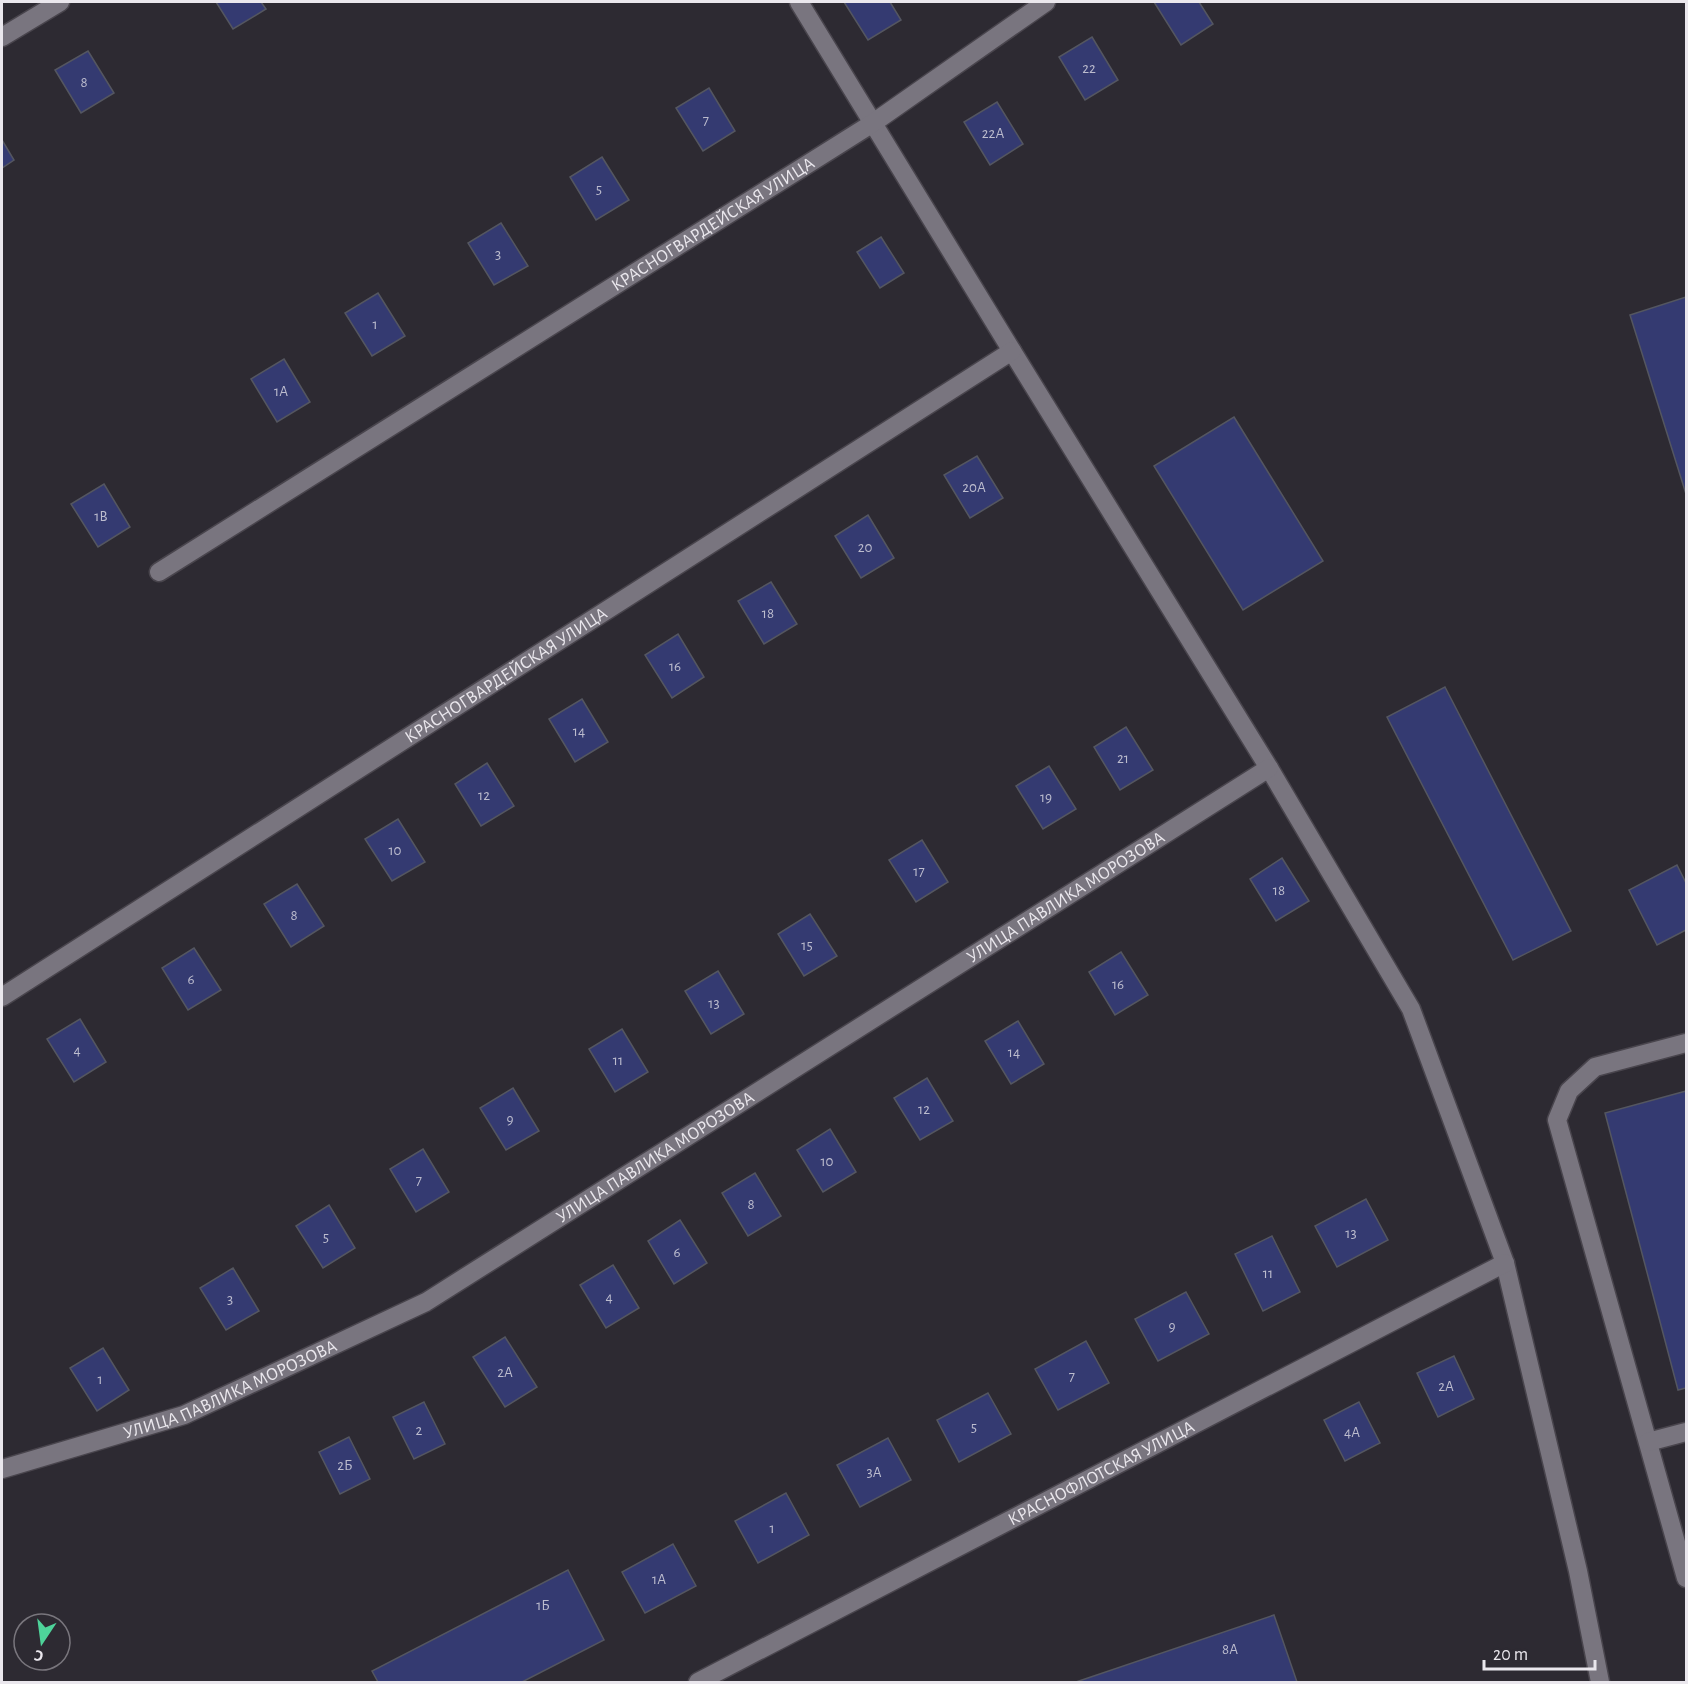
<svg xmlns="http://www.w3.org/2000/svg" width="1688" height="1684" viewBox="0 0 1688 1684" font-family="'Alegreya Sans',sans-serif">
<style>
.building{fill:#343a71;stroke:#545660;stroke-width:1.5}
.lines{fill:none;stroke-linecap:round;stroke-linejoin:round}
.minor-casing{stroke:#49454d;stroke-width:21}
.minor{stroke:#79757f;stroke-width:18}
.labels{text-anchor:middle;stroke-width:5;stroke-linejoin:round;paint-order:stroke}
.number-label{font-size:15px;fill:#bcbcce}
.street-label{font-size:18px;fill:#eae7ed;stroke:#2d2a32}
</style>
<rect width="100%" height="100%" fill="#2d2a32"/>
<g class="building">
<path d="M216,2H261L266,9L233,29Z"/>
<path d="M844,2H890L901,20L868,40Z"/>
<path d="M1154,2H1199L1213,24L1181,45Z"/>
<path d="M1092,37L1118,80L1085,100L1059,57Z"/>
<path d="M88,51L114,93L81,113L55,70Z"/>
<path d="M709,88L735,131L703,151L676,108Z"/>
<path d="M997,102L1023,144L990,165L964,122Z"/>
<path d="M2,140L14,160L2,168Z"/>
<path d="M602,157L629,200L596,220L570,177Z"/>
<path d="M501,223L528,266L494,285L468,243Z"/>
<path d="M881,237L904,273L880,288L857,252Z"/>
<path d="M378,293L405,336L372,356L345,313Z"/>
<path d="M1686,297V494L1630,315Z"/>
<path d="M284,359L310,402L277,422L251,379Z"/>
<path d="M1234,417L1323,561L1243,610L1154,466Z"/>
<path d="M977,456L1003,498L970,518L944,475Z"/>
<path d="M104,484L130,527L98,547L71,504Z"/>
<path d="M868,515L894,558L861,578L835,536Z"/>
<path d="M771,582L797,624L764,644L738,601Z"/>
<path d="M678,634L704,677L672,698L645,655Z"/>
<path d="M1445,687L1571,931L1513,960L1387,717Z"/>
<path d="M582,699L608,742L575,762L549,719Z"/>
<path d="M1126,727L1153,770L1120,790L1094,747Z"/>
<path d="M487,763L514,806L481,826L455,784Z"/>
<path d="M1049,766L1076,809L1043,829L1016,786Z"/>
<path d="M398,819L425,862L392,881L365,839Z"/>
<path d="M922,840L948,882L916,902L889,860Z"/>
<path d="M1282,858L1309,901L1276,921L1250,879Z"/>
<path d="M1677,865L1686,883V930L1657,945L1629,890Z"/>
<path d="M297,884L324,926L291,947L264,904Z"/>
<path d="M810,914L837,956L804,976L778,934Z"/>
<path d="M194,948L221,990L188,1010L162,968Z"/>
<path d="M1121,952L1148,995L1115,1015L1089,972Z"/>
<path d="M718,971L744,1014L711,1034L685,991Z"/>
<path d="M80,1019L106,1062L74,1082L47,1039Z"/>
<path d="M1018,1021L1044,1064L1011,1084L985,1041Z"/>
<path d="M622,1029L648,1072L615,1092L589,1049Z"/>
<path d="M927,1078L953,1121L920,1140L894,1098Z"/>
<path d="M513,1088L539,1131L506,1150L480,1108Z"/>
<path d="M1686,1091V1388L1678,1390L1605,1113Z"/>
<path d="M830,1129L856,1172L823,1192L797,1150Z"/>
<path d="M423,1149L449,1192L416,1212L390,1169Z"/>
<path d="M755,1173L781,1216L748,1236L722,1193Z"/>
<path d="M1366,1199L1388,1240L1337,1267L1315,1226Z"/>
<path d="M329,1205L355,1248L323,1268L296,1226Z"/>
<path d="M680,1220L707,1263L674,1284L648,1241Z"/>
<path d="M1272,1236L1300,1292L1263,1311L1235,1254Z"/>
<path d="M613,1265L639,1308L606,1328L580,1285Z"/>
<path d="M233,1268L259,1311L226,1330L200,1288Z"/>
<path d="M1186,1292L1209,1334L1158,1361L1135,1319Z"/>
<path d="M505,1337L537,1387L505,1407L473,1357Z"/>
<path d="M1086,1341L1109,1383L1058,1410L1035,1369Z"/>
<path d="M103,1348L129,1390L97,1411L70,1368Z"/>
<path d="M1454,1356L1474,1399L1438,1417L1417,1373Z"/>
<path d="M988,1393L1011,1434L959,1462L937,1420Z"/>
<path d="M424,1402L445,1444L414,1459L393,1417Z"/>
<path d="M1359,1402L1380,1443L1345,1461L1324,1420Z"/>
<path d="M349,1437L370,1479L340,1494L319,1452Z"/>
<path d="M888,1438L911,1480L860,1507L837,1465Z"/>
<path d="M786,1493L809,1535L758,1563L735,1521Z"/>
<path d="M673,1544L696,1586L645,1613L622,1572Z"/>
<path d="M568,1570L604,1640L522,1682H378L372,1671Z"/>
<path d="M1274,1615L1297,1682H1076Z"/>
</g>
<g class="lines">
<g class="minor-casing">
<g id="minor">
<path d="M799,2L1012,351L1269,768L1411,1009L1505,1263L1578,1571L1600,1682"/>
<path d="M2,37L60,2"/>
<path id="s1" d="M159,572L873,123L1046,2"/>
<path id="s2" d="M2,997L1012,351"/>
<path d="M1686,1043L1595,1067L1569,1091L1557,1120L1686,1578"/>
<path d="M1648,1442L1686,1432"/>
<path id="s3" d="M2,1469L184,1415L426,1302L1269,768"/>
<path id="s4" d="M698,1682L1505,1263"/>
</g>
</g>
<use href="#minor" class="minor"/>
</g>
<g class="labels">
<g class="number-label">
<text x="1089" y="73">22</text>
<text x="84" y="87">8</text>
<text x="706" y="125">7</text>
<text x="993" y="138">22А</text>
<text x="599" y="194">5</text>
<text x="498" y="259">3</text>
<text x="375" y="329">1</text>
<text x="281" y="396">1А</text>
<text x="974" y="492">20А</text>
<text x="101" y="521">1В</text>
<text x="865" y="552">20</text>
<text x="768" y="618">18</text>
<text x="675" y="671">16</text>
<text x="579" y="736">14</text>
<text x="1123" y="763">21</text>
<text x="484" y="800">12</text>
<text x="1046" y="802">19</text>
<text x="395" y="855">10</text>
<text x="919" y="876">17</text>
<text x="1279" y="895">18</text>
<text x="294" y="920">8</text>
<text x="807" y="950">15</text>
<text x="191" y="984">6</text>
<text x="1118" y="989">16</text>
<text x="714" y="1008">13</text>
<text x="77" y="1055">4</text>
<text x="1014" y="1057">14</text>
<text x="618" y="1065">11</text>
<text x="924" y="1114">12</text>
<text x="510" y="1124">9</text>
<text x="827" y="1166">10</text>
<text x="419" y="1185">7</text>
<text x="751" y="1209">8</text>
<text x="1351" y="1238">13</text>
<text x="326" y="1242">5</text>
<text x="677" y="1257">6</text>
<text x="1268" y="1278">11</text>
<text x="609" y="1302">4</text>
<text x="230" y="1304">3</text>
<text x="1172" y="1331">9</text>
<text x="505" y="1377">2А</text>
<text x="1072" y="1381">7</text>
<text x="100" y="1384">1</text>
<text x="1446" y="1391">2А</text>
<text x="974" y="1432">5</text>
<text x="419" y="1435">2</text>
<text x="1352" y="1437">4А</text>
<text x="345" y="1470">2Б</text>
<text x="874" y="1477">3А</text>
<text x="772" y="1533">1</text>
<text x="659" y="1584">1А</text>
<text x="543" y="1610">1Б</text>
<text x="1230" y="1654">8А</text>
</g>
<g class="street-label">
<text dy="6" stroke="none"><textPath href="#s1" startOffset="654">КРАСНОГВАРДЕЙСКАЯ УЛИЦА</textPath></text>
<text dy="6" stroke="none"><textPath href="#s2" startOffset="598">КРАСНОГВАРДЕЙСКАЯ УЛИЦА</textPath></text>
<text dy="6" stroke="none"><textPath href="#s3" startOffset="1214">УЛИЦА ПАВЛИКА МОРОЗОВА</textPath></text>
<text dy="6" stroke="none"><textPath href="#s3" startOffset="728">УЛИЦА ПАВЛИКА МОРОЗОВА</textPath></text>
<text dy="6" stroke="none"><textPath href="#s3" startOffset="242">УЛИЦА ПАВЛИКА МОРОЗОВА</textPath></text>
<text dy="6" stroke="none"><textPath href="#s4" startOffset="454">КРАСНОФЛОТСКАЯ УЛИЦА</textPath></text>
</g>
</g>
<rect width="1688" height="1684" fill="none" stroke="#eae7ed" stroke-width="6"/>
<g transform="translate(42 1642) rotate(193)"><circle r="28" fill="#2d2a32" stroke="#79767d" stroke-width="1.5"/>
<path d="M0-4.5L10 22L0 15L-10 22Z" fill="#4ed39a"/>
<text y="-9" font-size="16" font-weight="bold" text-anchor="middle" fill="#eae7ed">С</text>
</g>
<path d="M1484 1660v9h111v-9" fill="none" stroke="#eae7ed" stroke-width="3"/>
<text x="1493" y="1660" font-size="18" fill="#eae7ed" stroke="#2d2a32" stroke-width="4.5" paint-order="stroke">20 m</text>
</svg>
